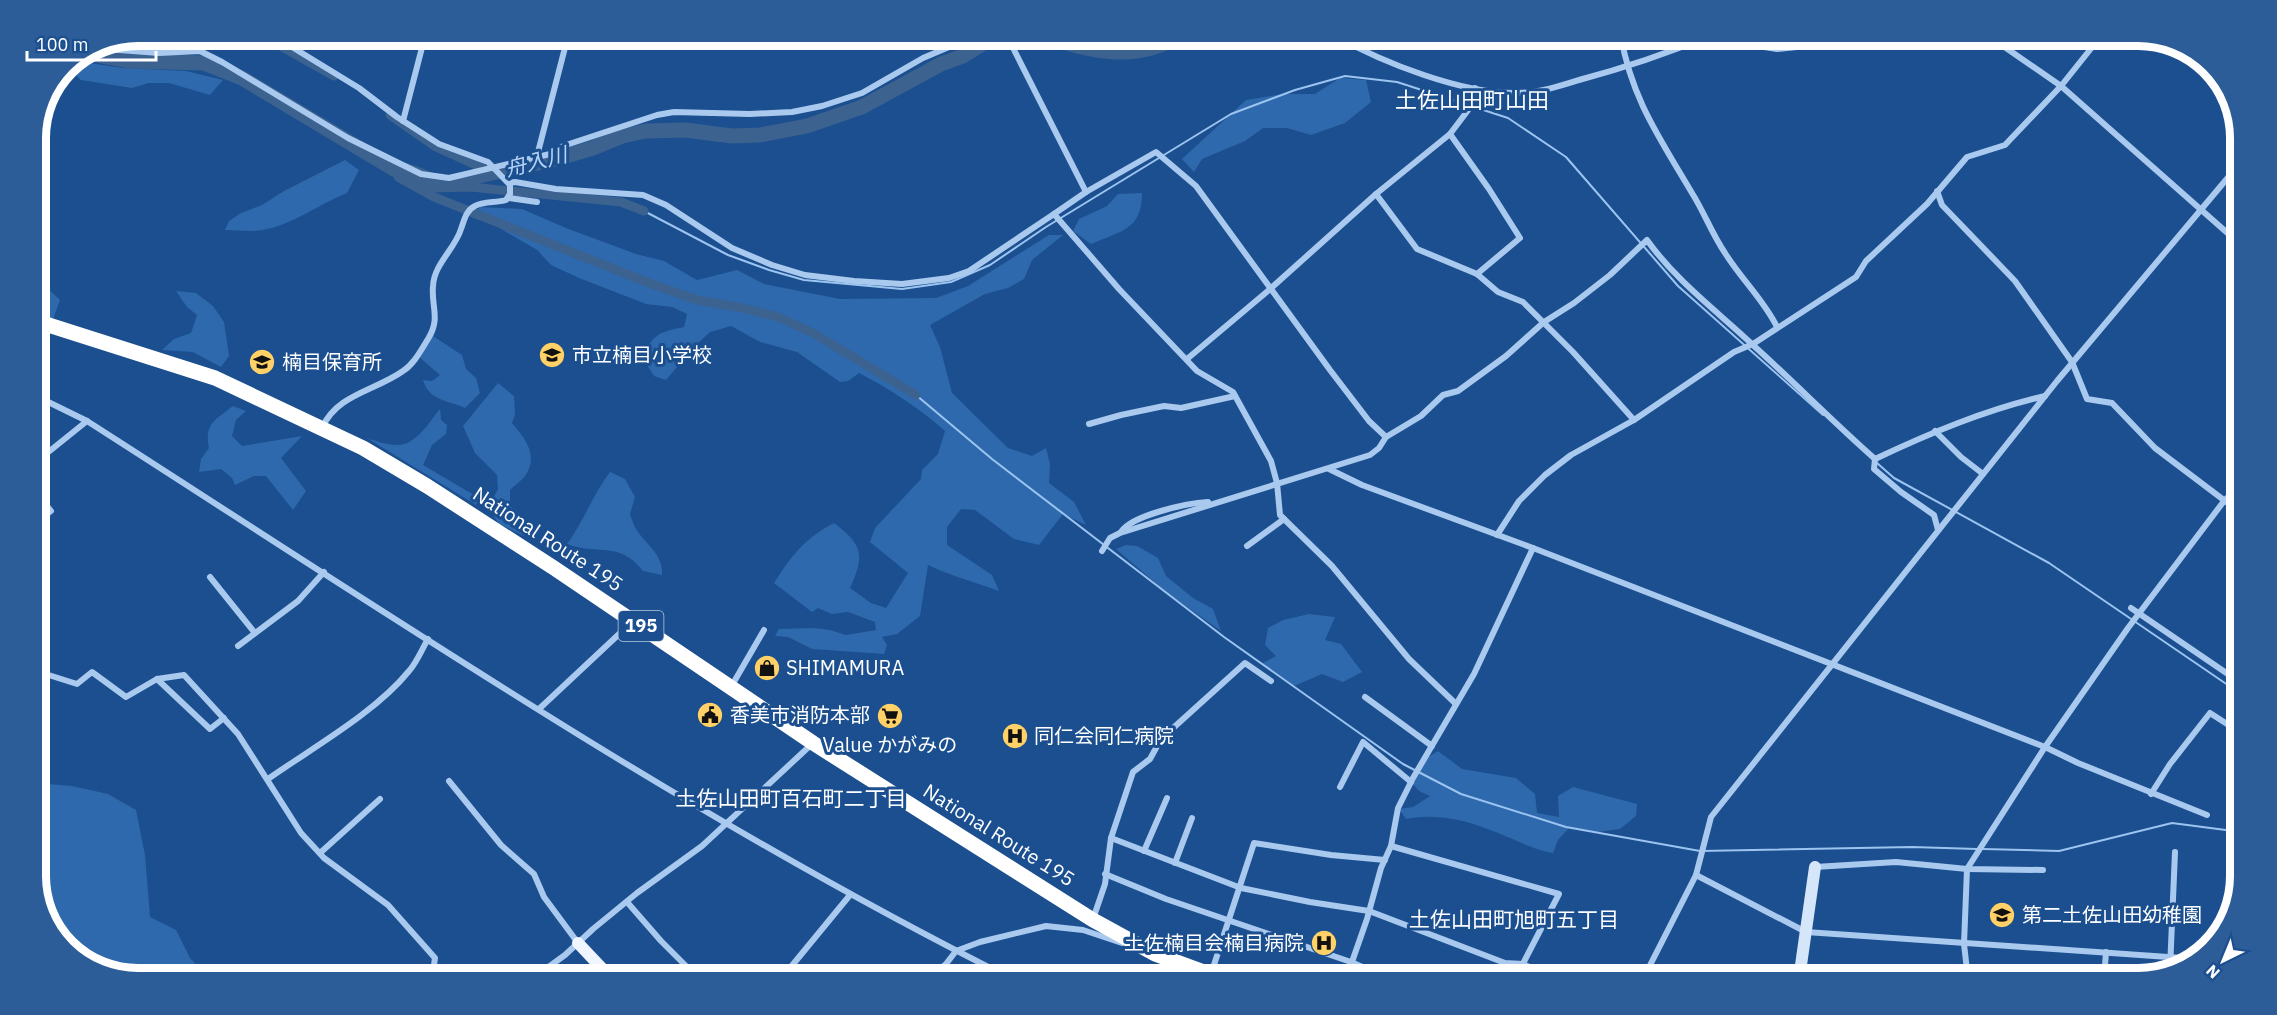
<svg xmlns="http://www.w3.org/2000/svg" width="2277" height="1015" viewBox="0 0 2277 1015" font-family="'IBM Plex Sans','Noto Sans JP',sans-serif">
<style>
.green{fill:#2e69ad}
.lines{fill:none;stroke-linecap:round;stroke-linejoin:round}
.stream{stroke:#9cc4f0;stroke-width:2}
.canal{stroke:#3c6290;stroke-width:9}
.river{stroke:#3c6290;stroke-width:15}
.street{stroke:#a9c9ee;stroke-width:6}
.secondary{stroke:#d6e6fa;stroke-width:12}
.primary{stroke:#f0f6ff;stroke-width:12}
.highway{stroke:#fff;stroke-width:15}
.labels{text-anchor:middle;stroke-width:6;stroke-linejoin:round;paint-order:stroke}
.shield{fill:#1b4f8f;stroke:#bbcadd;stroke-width:1.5}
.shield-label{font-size:18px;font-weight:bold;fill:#fff}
.poi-label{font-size:20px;fill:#fff;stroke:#1b4f8f;text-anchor:start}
.street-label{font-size:20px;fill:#fff;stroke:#1b4f8f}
.water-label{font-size:21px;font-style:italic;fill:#b5d3f5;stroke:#1b4f8f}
.neighbourhood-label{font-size:21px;fill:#fff;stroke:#1b4f8f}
.quarter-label{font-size:22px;fill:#fff;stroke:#1b4f8f}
.rim{fill:none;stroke:#fff;stroke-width:8}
</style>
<rect width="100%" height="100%" fill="#1b4f8f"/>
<g class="green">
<path d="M89,63L123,68L186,71L223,80L210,95L169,83H149L132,88L81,80L71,70Z"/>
<path d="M1340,78L1366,80L1371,102L1345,123L1311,135L1287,128H1263L1245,141L1202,159L1194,172L1182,159L1246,100L1282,94H1315Z"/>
<path d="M345,160L359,170L347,193C319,204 291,226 262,230C250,232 237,230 225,230L229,221L241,213L262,205L284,191Z"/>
<path d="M1142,193C1142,230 1121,231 1091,244L1073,231L1079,219L1107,206L1118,194Z"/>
<path d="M480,207L522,209L566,228L636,254L664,261L697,280L737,270L764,284L840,299L936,298L968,286L1049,235H1063L1032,260L1024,279L1008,288L985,294L930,325L940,347L952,393L1008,448L1032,456L1046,448L1050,464L1049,483L1074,502L1086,525L1063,514L1039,545L1014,539L975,510L961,509L947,527V545L992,575L999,591C975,582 951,576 928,565L920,616L897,634L882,637L887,645L884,654L812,649L788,637L775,636L779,629L814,628L830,630L846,635L876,630L875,622L848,612L832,614L818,608L812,612L774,583C792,555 804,539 834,523C863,545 865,555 850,588L871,603L886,608L908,573L870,542L875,528L921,479L922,470L938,454L945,431C919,408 890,389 859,373L848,381L840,382L797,352L760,342L731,326L710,332L693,348L666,380L654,376L644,360C650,334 660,332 684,327L687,314L672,307L646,304L579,278L551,265L537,250L496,226L471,217Z"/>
<path d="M36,282L44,285L60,300L53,319L36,313Z"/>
<path d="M176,291L196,293L213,306L224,322L229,356L221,367L193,352L162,350L174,339L191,333L197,315L187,307Z"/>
<path d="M433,336L462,355L466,369L476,378L480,393L465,408C448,400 429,401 423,380L432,381L440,375L418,356Z"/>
<path d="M498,383L514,396L515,415L512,423C524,437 538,454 527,473C523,480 515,485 510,490V506L525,519L524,536L499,524L493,515L491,502L498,489L497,475L475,453L463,426Z"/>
<path d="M233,406L246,411L236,420L232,436L242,446L302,436L281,458L306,491L293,510L266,476H254L235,485L232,478L221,469L199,472L201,459L209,448C204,424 215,420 233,406Z"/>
<path d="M440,409L441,420L447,425L446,434L432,445L423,465L479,498L476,505L367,438C376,441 387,445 396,445C415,447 430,421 440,409Z"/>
<path d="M610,472L625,479L635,497L630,514C632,520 634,527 638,532C649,547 663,555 662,575L643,571C619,540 599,556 567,544C584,521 593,494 610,472Z"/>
<path d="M1126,545L1137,546L1158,558L1166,576L1193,598L1213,609L1221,631L1166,592L1116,549Z"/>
<path d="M1309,614L1335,617L1325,640L1341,644L1362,672L1343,682L1322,674L1294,686L1261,664L1276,656L1265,645L1268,628L1283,620Z"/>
<path d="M1438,751L1462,769L1516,778L1535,794L1537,813L1559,817L1558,796L1573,787L1637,804L1636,816L1620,829L1598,832L1569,828L1558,840L1553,853C1534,850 1523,843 1505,836C1473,822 1441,812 1406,819L1399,809L1413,807L1430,796L1419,791L1410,781L1422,761Z"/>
<path d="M36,783L72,786L108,794L136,810L145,855L150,917L176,930L190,958L210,979H139L99,971L54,934L36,883Z"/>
</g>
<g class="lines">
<g class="stream">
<path d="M644,211L728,255L769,270L804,280L902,289L951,282L990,265L1046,227L1231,114L1295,90L1345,76L1397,82L1508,118L1566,157L1678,286L1823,415"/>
<path d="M916,395L992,459L1224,637L1403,764L1461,794L1566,827L1700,851L1912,847L1977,849"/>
<path d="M1877,463L1894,478L2049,563L2241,694"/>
<path d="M1983,849L2059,851L2172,823L2241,832"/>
</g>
<g class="canal">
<path d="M263,36L334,76"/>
<path d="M390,115L436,147L493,173"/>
<path d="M394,169L398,177L434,197L649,283L697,300L742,308L778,317L813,333L916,395"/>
<path d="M412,178L433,188L471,187L621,202L644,211"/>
</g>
<g class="river">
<path d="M1047,36C1087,52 1139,62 1177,36"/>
<path d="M86,53L130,61L204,63L242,78L394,169C406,168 428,180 442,184L552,160L593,148L622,136L646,131L685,130L732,136L760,135L807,126L862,107L941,64L963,56L995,36"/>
</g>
<g class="street">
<path d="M274,36L359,88L397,117L439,144L488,162L510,185V194L506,200C496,203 483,201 475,206C466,210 464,221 461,229C455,249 434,264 433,286C431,307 441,318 428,339C421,350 414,364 403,371C375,391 337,394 322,428"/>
<path d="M1007,36L1086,192L1054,214L1119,289L1197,371L1233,392L1271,461L1277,483L1280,515L1332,566L1409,659L1456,704"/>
<path d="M1101,36L1111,38L1140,36"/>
<path d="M1336,36C1383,63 1463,94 1517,93C1538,93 1560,86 1579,80C1624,68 1666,54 1709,36"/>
<path d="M1621,36C1631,98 1661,140 1692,193C1704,212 1712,234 1725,253C1741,279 1764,300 1777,327"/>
<path d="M1745,36L1758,46L1777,49L1902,36"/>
<path d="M1981,36L2006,48L2061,86L2241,245"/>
<path d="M93,48L159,53L200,51L222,62L348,138L421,174L449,178L550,154L563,146L657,115L674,112L750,114L792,112L822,106L862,93L923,58L975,36"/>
<path d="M403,121L425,36"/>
<path d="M1450,134L1489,189L1520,238L1477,274"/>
<path d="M537,156L568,36"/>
<path d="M509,183L515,182L556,189L643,195L666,205L732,248L772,265L805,275L854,281L902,284L949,278L969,271L1054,214"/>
<path d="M1937,191L1942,205L2015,281L2072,362L2087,399L2112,403L2155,448L2241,513"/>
<path d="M1086,192L1156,152L1196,186L1330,370L1369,421L1386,437L1379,448L1370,455L1120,533L1110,538L1102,551"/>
<path d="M1376,194L1417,249L1477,274L1498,292L1523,302L1573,352L1634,420"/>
<path d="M509,198L537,202"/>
<path d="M1187,359L1269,290L1376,194L1450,134L1475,101V88"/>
<path d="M36,396L87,421C390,615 690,818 1012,979"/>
<path d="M1089,424L1121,415L1164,406L1181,408L1235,396"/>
<path d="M1935,431L1961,457L1983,474"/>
<path d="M1386,437L1421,416L1443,395L1458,391L1506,356L1544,322L1574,303L1610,275L1647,240C1677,282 1717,311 1754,346C1795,383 1833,422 1875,459"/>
<path d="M1875,459C1930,433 1985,410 2045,396"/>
<path d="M1875,459L1874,469L1901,492L1934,515L1938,530"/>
<path d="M36,462L87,421"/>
<path d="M1329,469L1362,485L1533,548L2045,747L2078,763L2207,815"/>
<path d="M36,492L51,511L36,523"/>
<path d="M1121,532C1132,515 1188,503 1208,502"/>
<path d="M1497,535L1519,501L1545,475L1571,455L1634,420L1734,352L1753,344L1856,277L1866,261L1927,204L1967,157L2005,145L2061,86L2101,36"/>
<path d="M1247,546L1284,519"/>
<path d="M210,577L255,633"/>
<path d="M2131,608L2241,683"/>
<path d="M238,646L298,601L324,572"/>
<path d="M36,671L77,684L92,672L126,697L157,679L184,675L238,734L301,833L324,858L388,905L435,958L432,979"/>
<path d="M157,679L210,729L224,718"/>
<path d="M731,687L764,630"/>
<path d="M1365,697L1432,746"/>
<path d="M539,709L633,621"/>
<path d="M268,779C312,748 375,713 409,671C417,662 422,649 428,639"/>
<path d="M449,781L501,845L534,874L544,897L578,943"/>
<path d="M1340,787L1363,742L1411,782"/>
<path d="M2151,794L2170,764L2210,713L2241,733"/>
<path d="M1111,838L1241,888L1310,902L1369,911L1505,963L1523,964L1553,979"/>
<path d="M1391,846L1559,894L1515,979"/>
<path d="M1144,851L1167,798"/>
<path d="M320,853L380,799"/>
<path d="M1175,863L1192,818"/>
<path d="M1815,867L1896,862L1967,869L2043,870"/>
<path d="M1105,874L1166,899L1351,962L1390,979"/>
<path d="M1696,875L1806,932L2197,959"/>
<path d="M627,902L661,941L699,979"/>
<path d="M1093,919L1105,884L1111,838L1133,772L1150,759L1161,739L1245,663L1271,681"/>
<path d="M790,968L850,895"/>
<path d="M2170,969L2175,852"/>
<path d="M1211,974L1254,843L1331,855L1385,860"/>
<path d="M532,979L565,955L593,929L637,893L702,846L813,743"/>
<path d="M927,979L946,964L956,951L980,942L1046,926L1083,930L1122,943"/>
<path d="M1346,979L1367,919L1381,868L1391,846L1398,808L1413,778L1474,674L1533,548"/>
<path d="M1643,979L1696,875L1711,817L2057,381L2241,162"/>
<path d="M1968,979L1964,944L1967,869L2045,747L2128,628L2224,501L2241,485"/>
<path d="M2104,979L2106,952"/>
</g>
<path class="secondary" d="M1799,979L1815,867"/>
<path class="primary" d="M578,943L612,979"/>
<path class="highway" d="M36,321L215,378L363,448L427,486L554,568L813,743L1093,920L1155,954L1223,979"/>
</g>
<defs>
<g id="school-disc" transform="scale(1.35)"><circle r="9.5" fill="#ffd166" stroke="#1b4f8f"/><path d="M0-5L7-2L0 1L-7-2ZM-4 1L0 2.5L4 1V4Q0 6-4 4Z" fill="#111"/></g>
<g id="shop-disc" transform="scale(1.35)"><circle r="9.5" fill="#ffd166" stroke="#1b4f8f"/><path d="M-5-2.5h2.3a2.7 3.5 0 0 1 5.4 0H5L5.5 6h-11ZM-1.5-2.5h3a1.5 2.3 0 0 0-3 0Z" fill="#111"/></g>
<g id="civic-disc" transform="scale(1.35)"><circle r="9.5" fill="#ffd166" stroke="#1b4f8f"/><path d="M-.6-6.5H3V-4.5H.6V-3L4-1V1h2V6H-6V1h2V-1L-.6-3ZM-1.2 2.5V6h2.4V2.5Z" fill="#111"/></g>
<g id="supermarket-disc" transform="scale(1.35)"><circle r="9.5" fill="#ffd166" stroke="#1b4f8f"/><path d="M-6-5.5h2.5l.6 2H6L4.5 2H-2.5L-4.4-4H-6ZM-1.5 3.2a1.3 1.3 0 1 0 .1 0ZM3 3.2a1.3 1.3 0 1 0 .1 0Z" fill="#111"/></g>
<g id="hospital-disc" transform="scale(1.35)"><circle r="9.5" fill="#ffd166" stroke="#1b4f8f"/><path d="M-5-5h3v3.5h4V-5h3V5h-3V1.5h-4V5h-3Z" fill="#111"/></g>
</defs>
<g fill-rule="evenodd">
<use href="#school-disc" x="552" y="355"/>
<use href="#school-disc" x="262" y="362"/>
<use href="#shop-disc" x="767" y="668"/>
<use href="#civic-disc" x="710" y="715"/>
<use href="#supermarket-disc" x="890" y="716"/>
<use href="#hospital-disc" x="1015" y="736"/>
<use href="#school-disc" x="2002" y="915"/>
<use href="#hospital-disc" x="1324" y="943"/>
</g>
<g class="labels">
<rect class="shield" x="618.5" y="611" width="45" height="30" rx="4.5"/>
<g class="shield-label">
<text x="641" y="632">195</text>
</g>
<g class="poi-label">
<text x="572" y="362">市立楠目小学校</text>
<text x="282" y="369">楠目保育所</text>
<text x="786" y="675">SHIMAMURA</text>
<text x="730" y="722">香美市消防本部</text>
<text x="1034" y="743">同仁会同仁病院</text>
<text x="890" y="752" text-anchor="middle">Value かがみの</text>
<text x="2022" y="922">第二土佐山田幼稚園</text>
<text x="1304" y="950" text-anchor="end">土佐楠目会楠目病院</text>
</g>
<g class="street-label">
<text transform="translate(548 539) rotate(33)" y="7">National Route 195</text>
<text transform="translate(999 835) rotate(32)" y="7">National Route 195</text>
</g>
<g class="water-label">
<text transform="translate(536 162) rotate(-14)" y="7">舟入川</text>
</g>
<g class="neighbourhood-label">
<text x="791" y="806">土佐山田町百石町二丁目</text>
<text x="1514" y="927">土佐山田町旭町五丁目</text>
</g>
<g class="quarter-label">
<text x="1472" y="108">土佐山田町山田</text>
</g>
</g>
<path d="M0 0H2277V1015H0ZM138 46H2138A92 92 0 0 1 2230 138V876A92 92 0 0 1 2138 968H138A92 92 0 0 1 46 876V138A92 92 0 0 1 138 46Z" fill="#2d5d98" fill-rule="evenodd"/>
<path class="rim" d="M138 46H2138A92 92 0 0 1 2230 138V876A92 92 0 0 1 2138 968H138A92 92 0 0 1 46 876V138A92 92 0 0 1 138 46Z"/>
<g transform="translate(2223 961) rotate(223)" stroke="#1b4f8f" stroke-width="4.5" paint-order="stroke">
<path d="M0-4.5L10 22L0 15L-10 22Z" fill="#ffffff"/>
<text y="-9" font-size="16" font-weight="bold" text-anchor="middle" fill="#ffffff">N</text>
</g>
<path d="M27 51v9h129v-9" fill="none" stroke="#ffffff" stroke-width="3"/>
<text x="36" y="51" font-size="18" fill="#ffffff" stroke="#1b4f8f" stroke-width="4.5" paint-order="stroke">100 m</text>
</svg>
